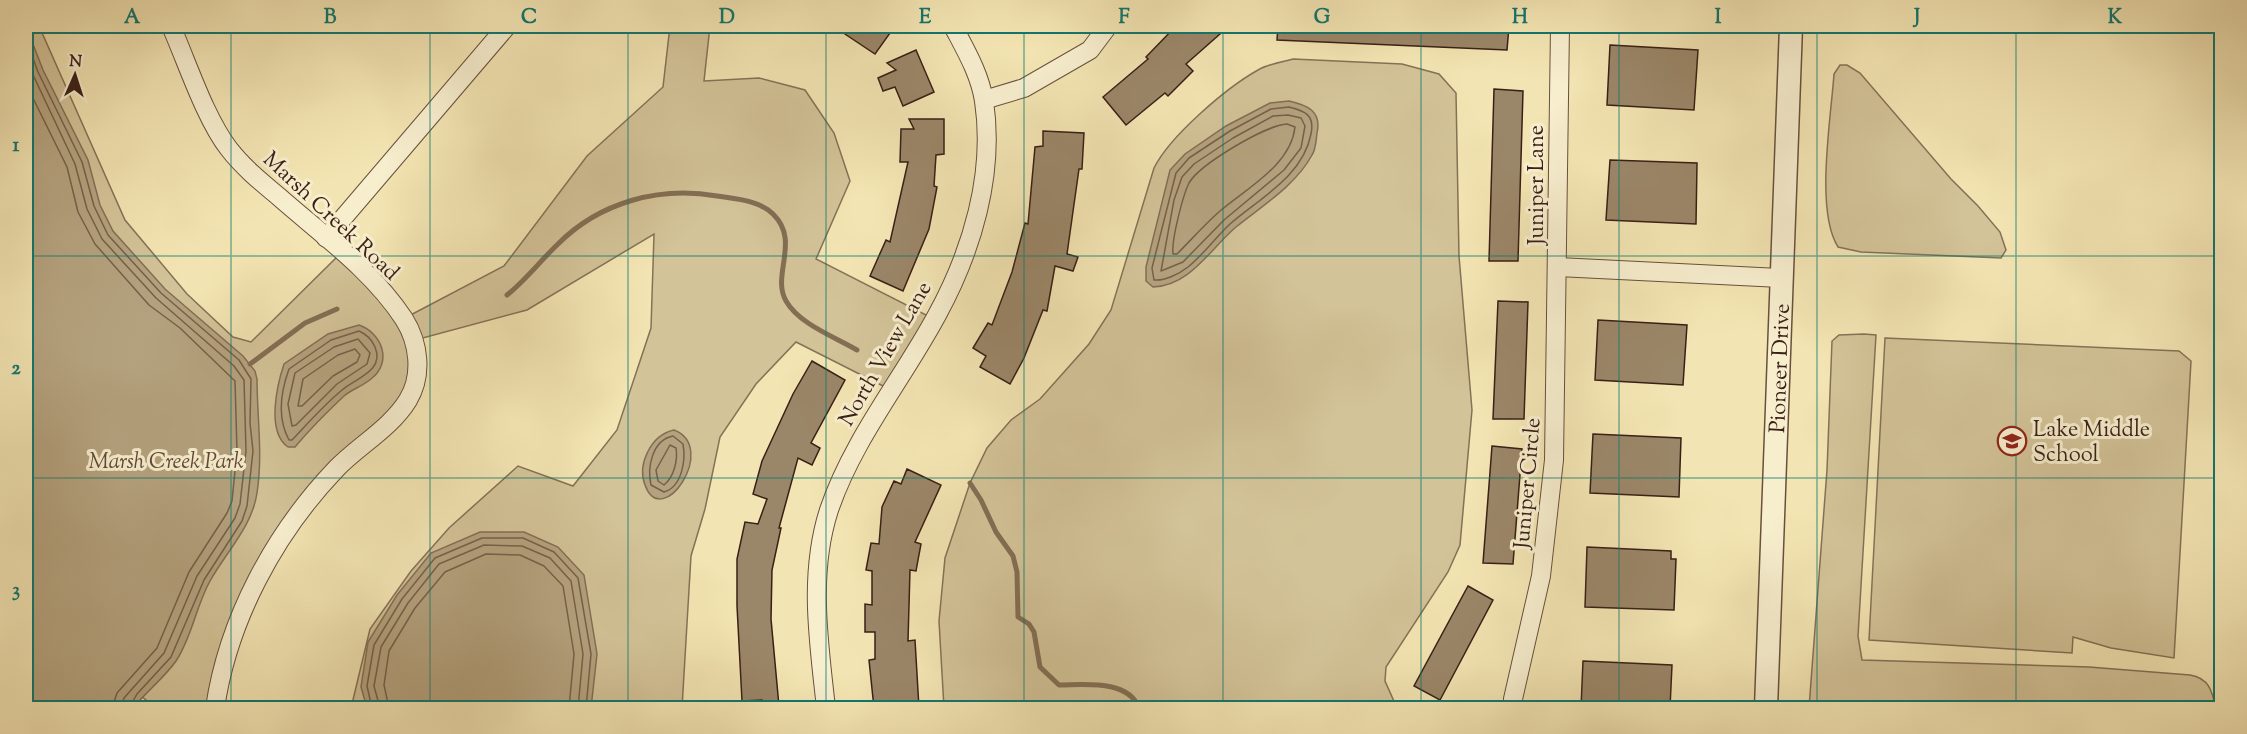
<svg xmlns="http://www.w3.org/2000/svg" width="2247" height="734" viewBox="0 0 2247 734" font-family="'Sorts Mill Goudy',serif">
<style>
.green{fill:#d3c398;stroke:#867157;stroke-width:1.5}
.water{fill:#b4a27e;stroke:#836e54;stroke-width:1.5}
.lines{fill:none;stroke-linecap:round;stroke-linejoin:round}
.shore{stroke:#76604a;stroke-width:1.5}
.stream{stroke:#836e54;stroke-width:5}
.building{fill:#9a8668;stroke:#391f16;stroke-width:1.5}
.minor-casing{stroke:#68503d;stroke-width:20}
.tertiary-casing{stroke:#68503d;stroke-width:25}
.minor{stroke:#f7eece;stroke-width:18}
.tertiary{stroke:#f7eece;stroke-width:22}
.grid{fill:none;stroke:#0f766e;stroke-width:1.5;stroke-opacity:0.55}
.labels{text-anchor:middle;stroke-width:6;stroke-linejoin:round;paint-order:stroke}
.street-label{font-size:22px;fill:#391f16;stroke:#f7eece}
.poi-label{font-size:22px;fill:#391f16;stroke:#f7eece;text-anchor:start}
.park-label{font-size:22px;font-style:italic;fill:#604836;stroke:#f7eece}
.neatline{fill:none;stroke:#0f766e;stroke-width:2}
.grid-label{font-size:20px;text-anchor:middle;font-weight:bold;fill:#0f766e}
</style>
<rect width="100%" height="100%" fill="#f3e5b3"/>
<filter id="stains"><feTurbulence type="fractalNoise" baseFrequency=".00333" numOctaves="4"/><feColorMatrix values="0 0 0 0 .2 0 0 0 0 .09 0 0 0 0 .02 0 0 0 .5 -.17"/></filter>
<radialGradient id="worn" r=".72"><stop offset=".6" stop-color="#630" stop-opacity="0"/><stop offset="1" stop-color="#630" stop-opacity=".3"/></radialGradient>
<g class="green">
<path d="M26,26H39L125,220L187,294L233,337L251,342L342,252L403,319L504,266L587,156L663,87L670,26H710L704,81L759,78L805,90L834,133L850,181L816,259L934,319L891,390L796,342L756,384L720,437L705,509L691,556L682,708H351L370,629L411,571L449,528L518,466L573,486L617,430L651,328L654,234L527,310L415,340L414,385L346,459L264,568L215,708H157L142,697L133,708H26Z"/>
<path d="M1293,59L1402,64L1439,74L1456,93L1459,256L1472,410L1460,545L1448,572L1386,667L1385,681L1397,708H944L939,621L945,558L970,483L987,448L1011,420L1040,399L1089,344L1111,310L1154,168C1170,136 1226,88 1258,70C1268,64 1282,62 1293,59Z"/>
<path d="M1840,65H1847L1860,73L1951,179L1978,206L2000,232L2006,250L2001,258L1861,252L1838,247C1815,211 1831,118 1834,74Z"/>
<path d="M1864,334L1876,335L1858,636L1862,660L2089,667L2190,675C2209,678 2212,691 2216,708H1809L1827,470L1832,341L1839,335Z"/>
<path d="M1885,338L2179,351L2191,361L2174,658L2111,648L2073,637L2072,653L1869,640Z"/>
</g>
<g class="water">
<path d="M26,26L43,70L88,160L100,205L113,231L165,289L243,356L255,371L257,379C257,416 263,455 257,493C252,527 226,552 210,581C196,606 192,637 176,661C164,678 146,692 133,708H26Z"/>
<path d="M1289,101C1307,105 1322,111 1317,133C1316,140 1316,149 1312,155C1296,185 1262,206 1236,227C1210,249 1190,286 1153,287L1146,281V267L1170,170L1185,154L1226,126L1270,103Z"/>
<path d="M359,325C382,333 393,362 371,379C363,386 352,389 344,396C327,412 310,429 295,447H288C266,432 277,385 284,364L328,334Z"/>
<path d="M674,430C719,447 662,532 645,485C637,464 651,435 674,430Z"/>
<path d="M480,532H524L558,547L584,575L597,654L591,708H367L361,687L368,642L397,595L431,553Z"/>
</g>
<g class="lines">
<g class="shore">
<path d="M26,39L38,72L82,162L94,206L108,235L161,293L239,360L251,379L250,423L253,451L247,506L242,521L204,580L171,657L137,694L129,708"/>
<path d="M26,60L75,164L87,209L102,239L156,298L234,366L244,380L246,451L240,504L235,518L197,576L164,653L124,698L121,708"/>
<path d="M26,84L67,167L78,212L95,244L149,305L180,328L235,381L237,451L232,501L227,513L189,572L157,648L117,693L112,708"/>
<path d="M1289,107C1305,111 1315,115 1311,134C1303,176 1260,198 1230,224C1215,238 1203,255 1188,267C1179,274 1165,281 1154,280L1152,268L1176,173L1189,158L1230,131L1271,109Z"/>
<path d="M1288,115L1301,118L1305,126L1301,148L1284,170L1224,220L1183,262L1161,271L1174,200L1182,177L1194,164L1233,138L1273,116Z"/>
<path d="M1287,124L1295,127C1291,165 1247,188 1220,211C1205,224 1191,240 1177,254H1173C1171,241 1183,195 1189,183C1200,164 1266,125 1287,124Z"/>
<path d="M359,331C366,334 372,340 375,347C385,371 356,378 342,390C324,405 308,423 292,440H289C277,418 281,391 289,369L331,340Z"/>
<path d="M358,339L370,353L367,364L337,384L296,425L292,426L288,404L295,373L334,347Z"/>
<path d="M355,349L360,355L357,362L333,376L302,406H298L303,379L338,355Z"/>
<path d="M673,436L683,444C686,460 682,487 664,492L651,485C647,468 652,440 673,436Z"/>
<path d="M670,445L676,448C678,460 674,477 664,485L658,481L656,470Z"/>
<path d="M372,708L367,686L374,645L402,599L435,558L482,538H523L554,552L578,578L591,654L586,708"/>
<path d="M380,708L374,686L381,647L408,603L439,564L484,545L522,546L550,558L571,581L583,654L578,708"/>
<path d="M389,708L384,685L389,651L415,608L445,572L486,554L520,555L544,566L563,586L574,654L569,708"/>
</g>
<g class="stream">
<path d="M507,295C526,280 540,261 558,244C600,202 659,186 717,196C736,199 759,200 773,214C801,241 771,275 786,301C799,324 835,337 857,350"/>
<path d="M250,364L305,323L337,309"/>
<path d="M970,483L981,500L996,532L1013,556L1017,572L1018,617L1029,624L1034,632L1040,667L1059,685C1084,685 1128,679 1139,708"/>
</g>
</g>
<g class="building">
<path d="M833,26H895L875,54Z"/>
<path d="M1176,26H1229L1186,64L1193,71L1168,96L1165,93L1126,125L1103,97L1148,59L1146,57Z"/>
<path d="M1278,26H1509L1507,50L1277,40Z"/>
<path d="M1610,45L1698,50L1694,110L1607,105Z"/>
<path d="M916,50L934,92L903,106L895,87L883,91L878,78L896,70L887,63Z"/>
<path d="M1494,89L1523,91L1518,261H1489Z"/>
<path d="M909,119H944V154L936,155L934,186L937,187L929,229L903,291L870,276L886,240L890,242L908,162H900L901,129H914Z"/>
<path d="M1043,131L1084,133L1082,169H1079L1067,254L1078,257L1073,271L1055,266L1047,311L1043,310L1024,358L1010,384L980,367L986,356L973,348L988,323L992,325L1012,272L1025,223L1028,224L1035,147L1043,146Z"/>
<path d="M1610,160L1697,163L1696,224L1606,220Z"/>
<path d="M1498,301L1528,302L1524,419H1493Z"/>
<path d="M1598,320L1687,325L1683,385L1595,380Z"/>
<path d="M812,361L845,380L811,443L820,448L812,465L798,458L779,528H781L772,570L771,619L779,706L761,708L762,700L742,701L737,606V559L745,522L758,524L767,499L753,494L762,461L793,394Z"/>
<path d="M1593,434L1681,438L1679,497L1590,493Z"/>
<path d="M1492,446L1522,449L1513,564L1483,563Z"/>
<path d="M907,469L941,485L915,542L921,544L916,571L910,570L908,641L915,640L919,708H874L869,660L875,659V632H865V604L872,605V571L866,570L871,543L879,544L882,507L894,481L901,484Z"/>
<path d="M1587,547L1671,551V559H1676L1674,610L1585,607Z"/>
<path d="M1468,586L1493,600L1440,700L1414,686Z"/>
<path d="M1583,661L1672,665L1670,708H1581Z"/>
</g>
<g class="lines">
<g class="minor-casing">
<g id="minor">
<path d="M171,26C187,62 205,118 229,149C243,167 260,181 278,196C321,234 372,270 404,319C419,343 423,375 408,400C391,428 358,446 336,469C274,534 228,620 215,708"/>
<path d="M984,100L1024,88L1090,50L1108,26"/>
<path d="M326,238L507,26"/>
<path d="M1558,267L1781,278"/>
<path d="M1513,699L1541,576L1554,460L1560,26"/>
<path d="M826,708C819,643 808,575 829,510C853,439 902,380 937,315C972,251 995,174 984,101C980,74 965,49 953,26"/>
</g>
</g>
<g class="tertiary-casing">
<g id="tertiary">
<path id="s1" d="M1766,708L1791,26"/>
</g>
</g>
<use href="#minor" class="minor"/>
<use href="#tertiary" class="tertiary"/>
</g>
<path class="grid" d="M231,26V708M430,26V708M628,26V708M826,26V708M1024,26V708M1223,26V708M1421,26V708M1619,26V708M1817,26V708M2016,26V708M26,256H2222M26,478H2222"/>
<defs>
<g id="school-ring" transform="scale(1.5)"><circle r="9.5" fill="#f7eece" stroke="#8f2418" stroke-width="1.5"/><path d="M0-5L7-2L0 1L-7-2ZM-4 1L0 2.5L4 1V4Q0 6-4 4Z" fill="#8f2418"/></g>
</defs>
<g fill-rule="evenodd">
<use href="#school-ring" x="2012" y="441"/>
</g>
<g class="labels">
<g class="street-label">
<text transform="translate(1535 185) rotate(-90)" y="8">Juniper Lane</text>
<text transform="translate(332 215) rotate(43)" y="8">Marsh Creek Road</text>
<text transform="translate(884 353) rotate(-60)" y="8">North View Lane</text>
<text dy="8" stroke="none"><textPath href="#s1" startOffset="340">Pioneer Drive</textPath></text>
<text transform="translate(1526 483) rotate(-85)" y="8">Juniper Circle</text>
</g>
<g class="poi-label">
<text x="2033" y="436">Lake Middle<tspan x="2033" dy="25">School</tspan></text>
</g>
<g class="park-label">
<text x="166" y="468">Marsh Creek Park</text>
</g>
</g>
<rect width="2247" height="734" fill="none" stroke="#f3e5b3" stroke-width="66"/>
<g transform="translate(75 75) rotate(3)" stroke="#f7eece" stroke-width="4.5" paint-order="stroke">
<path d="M0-4.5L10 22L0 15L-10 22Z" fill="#391f16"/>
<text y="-9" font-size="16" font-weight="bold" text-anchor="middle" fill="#391f16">N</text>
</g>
<rect x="33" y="33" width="2181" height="668" class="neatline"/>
<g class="grid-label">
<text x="132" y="23">A</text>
<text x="330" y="23">B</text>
<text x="529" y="23">C</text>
<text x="727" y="23">D</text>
<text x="925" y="23">E</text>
<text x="1124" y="23">F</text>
<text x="1322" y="23">G</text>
<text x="1520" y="23">H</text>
<text x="1718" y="23">I</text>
<text x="1917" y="23">J</text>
<text x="2115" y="23">K</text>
<text x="16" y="151">1</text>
<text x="16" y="374">2</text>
<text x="16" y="596">3</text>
</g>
<rect width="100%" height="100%" filter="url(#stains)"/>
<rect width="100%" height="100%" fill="url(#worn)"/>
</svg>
